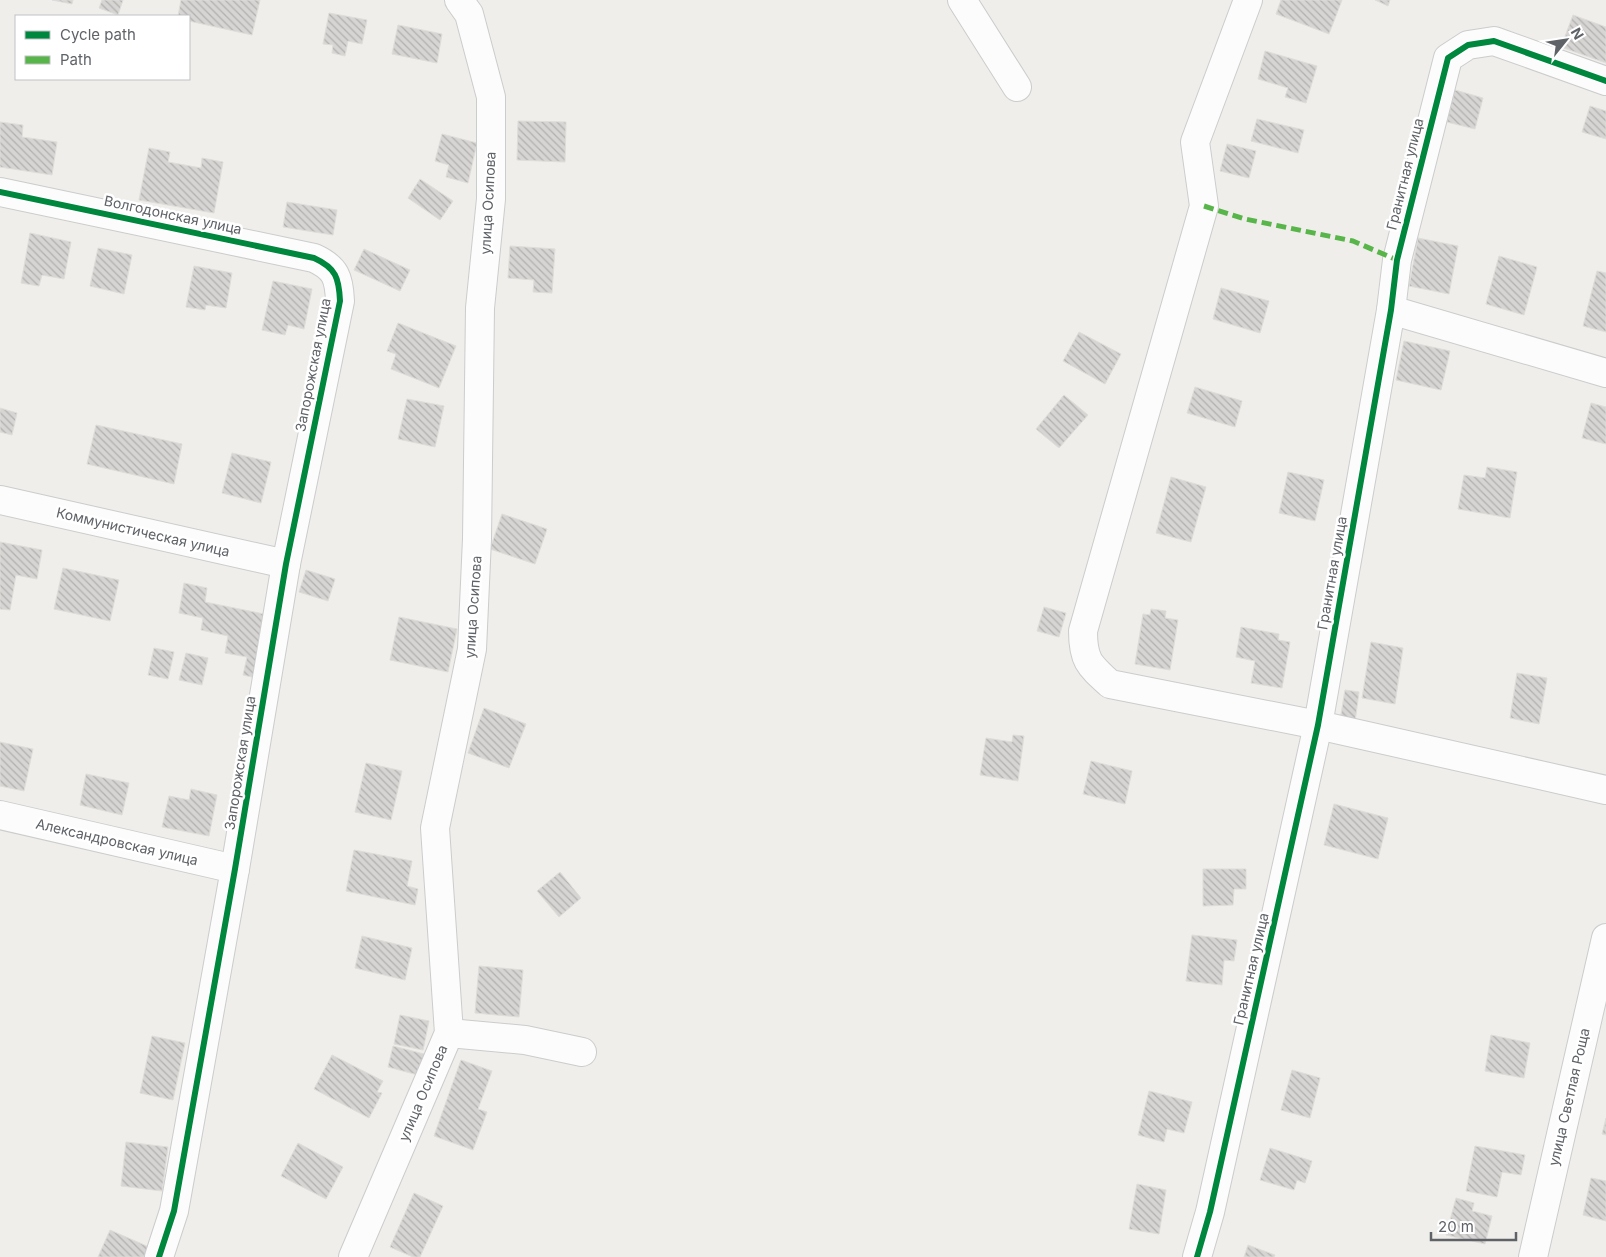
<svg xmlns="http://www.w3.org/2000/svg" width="1606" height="1257" viewBox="0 0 1606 1257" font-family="Inter,sans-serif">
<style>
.building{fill:url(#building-back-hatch);stroke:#deddd9}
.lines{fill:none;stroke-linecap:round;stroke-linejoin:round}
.minor-casing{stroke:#cbcccc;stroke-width:30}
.minor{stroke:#fdfcfc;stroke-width:28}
.quiet{stroke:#58b549;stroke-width:5;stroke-dasharray:10 5;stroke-linecap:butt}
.cycleway-casing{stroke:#fff;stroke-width:9}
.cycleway{stroke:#00873e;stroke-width:6}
.labels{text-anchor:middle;stroke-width:5;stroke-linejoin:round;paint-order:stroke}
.street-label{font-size:14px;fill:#5f6368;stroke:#fff}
</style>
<defs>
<pattern id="building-back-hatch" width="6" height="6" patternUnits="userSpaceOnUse" patternTransform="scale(1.25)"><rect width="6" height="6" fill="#d6d5d3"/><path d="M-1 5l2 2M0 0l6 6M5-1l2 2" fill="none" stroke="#b1b0af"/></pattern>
</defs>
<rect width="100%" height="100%" fill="#efeeea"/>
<g class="building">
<path d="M52,0H73L72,4Z"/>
<path d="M102,0H123L118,15L99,8Z"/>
<path d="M181,0H260L252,35L189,21V16H178Z"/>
<path d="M1281,0H1342L1329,34L1276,14Z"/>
<path d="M1375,0H1390L1388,6Z"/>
<path d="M329,13L367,20L362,44L348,41L345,56L332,53L333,45L323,44Z"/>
<path d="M1573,15L1606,27V63L1561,47Z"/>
<path d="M398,25L442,34L437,63L392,54Z"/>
<path d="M1265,51L1317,66L1306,103L1285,97L1288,88L1258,79Z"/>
<path d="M1455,90L1483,98L1475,129L1447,122Z"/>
<path d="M1590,106L1606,111V139L1582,132Z"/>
<path d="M1257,119L1304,130L1298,153L1251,141Z"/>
<path d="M518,121L566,122L565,162L517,160Z"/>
<path d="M0,122L23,125L22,137L57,142L52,175L0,167Z"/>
<path d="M442,134L477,143L468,183L446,177L449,165L435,161Z"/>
<path d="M1227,144L1256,151L1249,178L1220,171Z"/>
<path d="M149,148L170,152L168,162L201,168L202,158L223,162L214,213L139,200Z"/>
<path d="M420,179L453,201L440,220L408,198Z"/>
<path d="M287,202L337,210L333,235L283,227Z"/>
<path d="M30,233L71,242L64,279L42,275L39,286L21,283Z"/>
<path d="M1418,238L1458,246L1449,294L1409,286Z"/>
<path d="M510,246L555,249L552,293L533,292L534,280L508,278Z"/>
<path d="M98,248L132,255L124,294L90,286Z"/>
<path d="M364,249L410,270L400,291L354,270Z"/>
<path d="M1499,256L1537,267L1524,315L1486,304Z"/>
<path d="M194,266L232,273L226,308L206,305L205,310L186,307Z"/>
<path d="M1597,271L1606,273V332L1583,326Z"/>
<path d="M273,281L312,289L304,329L288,325L285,335L262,330Z"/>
<path d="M1221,288L1269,301L1260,333L1213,319Z"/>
<path d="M398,323L456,346L439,388L391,369L396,354L387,351Z"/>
<path d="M1079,332L1121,354L1105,384L1063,361Z"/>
<path d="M1404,341L1450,351L1441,390L1396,380Z"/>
<path d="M1195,387L1242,401L1235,427L1187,413Z"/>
<path d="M1064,395L1088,415L1059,448L1036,429Z"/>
<path d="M407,399L444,406L435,447L398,439Z"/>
<path d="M1591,403L1606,407V444L1582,438Z"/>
<path d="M0,408L17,413L12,435L0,432Z"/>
<path d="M96,425L182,444L174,484L87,464Z"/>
<path d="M232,453L271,462L261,503L222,493Z"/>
<path d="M1487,467L1517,472L1510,518L1458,509L1464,475L1485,478Z"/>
<path d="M1288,472L1324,480L1315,521L1279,513Z"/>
<path d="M1171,477L1206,487L1191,542L1156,533Z"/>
<path d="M502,514L547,529L535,564L490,549Z"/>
<path d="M0,542L42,550L37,579L16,575L10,610L0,609Z"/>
<path d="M63,568L119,580L110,621L54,609Z"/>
<path d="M306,570L335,579L328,601L299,592Z"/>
<path d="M184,583L207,588L205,602L264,614L256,654L265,656L260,679L243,675L247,657L225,653L228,636L201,630L203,618L179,613Z"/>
<path d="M1044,607L1066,613L1059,637L1037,631Z"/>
<path d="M1151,609L1166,611L1165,618L1178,620L1170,670L1135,664L1143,614L1150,615Z"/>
<path d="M399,617L457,629L448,672L390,660Z"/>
<path d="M1241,627L1279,634L1278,640L1290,642L1282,688L1251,683L1255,661L1236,657Z"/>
<path d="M1371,642L1403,648L1395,704L1362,698Z"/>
<path d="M154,648L174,652L168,679L148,675Z"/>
<path d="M186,653L208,658L202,685L179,680Z"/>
<path d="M1517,673L1547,678L1539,724L1510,718Z"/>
<path d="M1345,690L1359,692L1355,722L1340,720Z"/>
<path d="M484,708L526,724L509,768L468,753Z"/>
<path d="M1013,735L1024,736L1018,781L980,775L986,738L1012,742Z"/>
<path d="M0,742L33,749L24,791L0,786Z"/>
<path d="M1091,761L1132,771L1125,804L1083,794Z"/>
<path d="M366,763L402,771L391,820L355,812Z"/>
<path d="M86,774L129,783L122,815L80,805Z"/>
<path d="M191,789L217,795L209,836L162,827L169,796L189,800Z"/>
<path d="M1334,804L1388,818L1378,859L1324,845Z"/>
<path d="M354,850L412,861L407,886L418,889L415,905L346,891Z"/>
<path d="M1203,869H1246V889H1234L1233,905L1203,906Z"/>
<path d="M560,872L581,898L559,917L537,891Z"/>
<path d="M1192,935L1237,940L1234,961L1224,960L1222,985L1186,981Z"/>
<path d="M362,936L412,948L405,980L355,968Z"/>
<path d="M479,966L523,970L519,1017L475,1013Z"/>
<path d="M400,1015L429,1021L423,1050L394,1044Z"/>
<path d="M1491,1035L1530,1043L1524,1078L1485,1071Z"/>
<path d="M152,1036L185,1043L173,1100L140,1093Z"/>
<path d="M393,1046L424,1054L418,1075L388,1067Z"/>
<path d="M332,1055L383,1081L377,1092L382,1093L369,1118L314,1089Z"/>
<path d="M461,1060L492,1071L478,1109L487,1112L473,1150L434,1136Z"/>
<path d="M1292,1070L1320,1078L1310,1118L1281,1110Z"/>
<path d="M1149,1091L1192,1102L1184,1133L1167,1129L1164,1142L1138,1135Z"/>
<path d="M1606,1118V1135L1602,1134Z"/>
<path d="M126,1142L168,1147L162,1191L121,1186Z"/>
<path d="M298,1143L343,1167L326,1199L281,1176Z"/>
<path d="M1475,1146L1525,1155L1521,1175L1502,1172L1497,1197L1466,1191Z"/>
<path d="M1270,1148L1312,1161L1305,1183L1297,1180L1294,1190L1260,1180Z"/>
<path d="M1591,1178L1606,1181V1221L1583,1215Z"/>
<path d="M1137,1184L1166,1190L1159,1234L1129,1229Z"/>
<path d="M414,1193L443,1206L420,1257H413L390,1247Z"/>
<path d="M1456,1198L1474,1203L1472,1211L1492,1216L1485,1244L1446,1235Z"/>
<path d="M110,1230L149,1247L144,1257H98Z"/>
<path d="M1248,1245L1275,1255L1274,1257H1244Z"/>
</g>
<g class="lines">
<g class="minor-casing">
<g id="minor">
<path d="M962,0L1017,87"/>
<path d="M1248,0L1195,142L1204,206L1083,631C1083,660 1089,665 1110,684L1318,725L1606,790"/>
<path d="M0,192L314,258C336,268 339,278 340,301L286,564L235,869L174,1211L159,1257"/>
<path d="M1391,310L1606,373"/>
<path d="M0,500L286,564"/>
<path d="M0,815L235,869"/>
<path d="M449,1033L525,1040L582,1052"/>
<path d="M353,1257L449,1033L435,828L472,649L477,539L480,308L491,199V97L469,14L459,0"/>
<path d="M1197,1257L1210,1212L1318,725L1391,310L1397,260L1448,58L1468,45L1494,41L1606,81"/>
<path d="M1533,1257L1606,938"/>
</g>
</g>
<use href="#minor" class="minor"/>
<path class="quiet" d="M1204,206L1245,219L1353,241L1397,260"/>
<g class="cycleway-casing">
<g id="cycleway">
<path d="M0,192L314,258C336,268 339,278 340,301L286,564L235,869L174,1211L159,1257"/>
<path d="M1197,1257L1210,1212L1318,725L1391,310L1397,260L1448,58L1468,45L1494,41L1606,81"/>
</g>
</g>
<use href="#cycleway" class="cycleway"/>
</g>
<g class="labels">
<g class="street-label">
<text transform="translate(1405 174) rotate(-76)" y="5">Гранитная улица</text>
<text transform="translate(488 203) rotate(-87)" y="5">улица Осипова</text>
<text transform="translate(173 215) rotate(12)" y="5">Волгодонская улица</text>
<text transform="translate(313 365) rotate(-79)" y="5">Запорожская улица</text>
<text transform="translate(143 532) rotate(13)" y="5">Коммунистическая улица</text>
<text transform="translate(1332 573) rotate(-80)" y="5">Гранитная улица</text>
<text transform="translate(473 607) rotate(-86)" y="5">улица Осипова</text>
<text transform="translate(240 763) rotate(-81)" y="5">Запорожская улица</text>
<text transform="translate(117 842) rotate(13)" y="5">Александровская улица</text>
<text transform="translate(1251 969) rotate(-77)" y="5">Гранитная улица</text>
<text transform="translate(423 1093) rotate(-67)" y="5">улица Осипова</text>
<text transform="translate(1569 1097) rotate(-77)" y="5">улица Светлая Роща</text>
</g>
</g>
<rect x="15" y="15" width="175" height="65" fill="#ffffff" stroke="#bfc1c3"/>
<rect x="25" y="31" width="25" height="8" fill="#00873e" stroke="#bfc1c3"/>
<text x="60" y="40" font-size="15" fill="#5f6368">Cycle path</text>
<rect x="25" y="56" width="25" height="8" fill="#58b549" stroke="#bfc1c3"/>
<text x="60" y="65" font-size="15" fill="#5f6368">Path</text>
<g transform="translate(1566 40) rotate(60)" stroke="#ffffff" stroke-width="4" paint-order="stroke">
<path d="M0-4L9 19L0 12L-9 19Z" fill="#5f6368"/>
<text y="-8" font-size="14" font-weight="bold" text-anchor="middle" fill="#5f6368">N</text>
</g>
<path d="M1431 1232v8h85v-8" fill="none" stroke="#5f6368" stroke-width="2.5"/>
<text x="1438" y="1232" font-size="15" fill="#5f6368" stroke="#ffffff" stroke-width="4" paint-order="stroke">20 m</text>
</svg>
